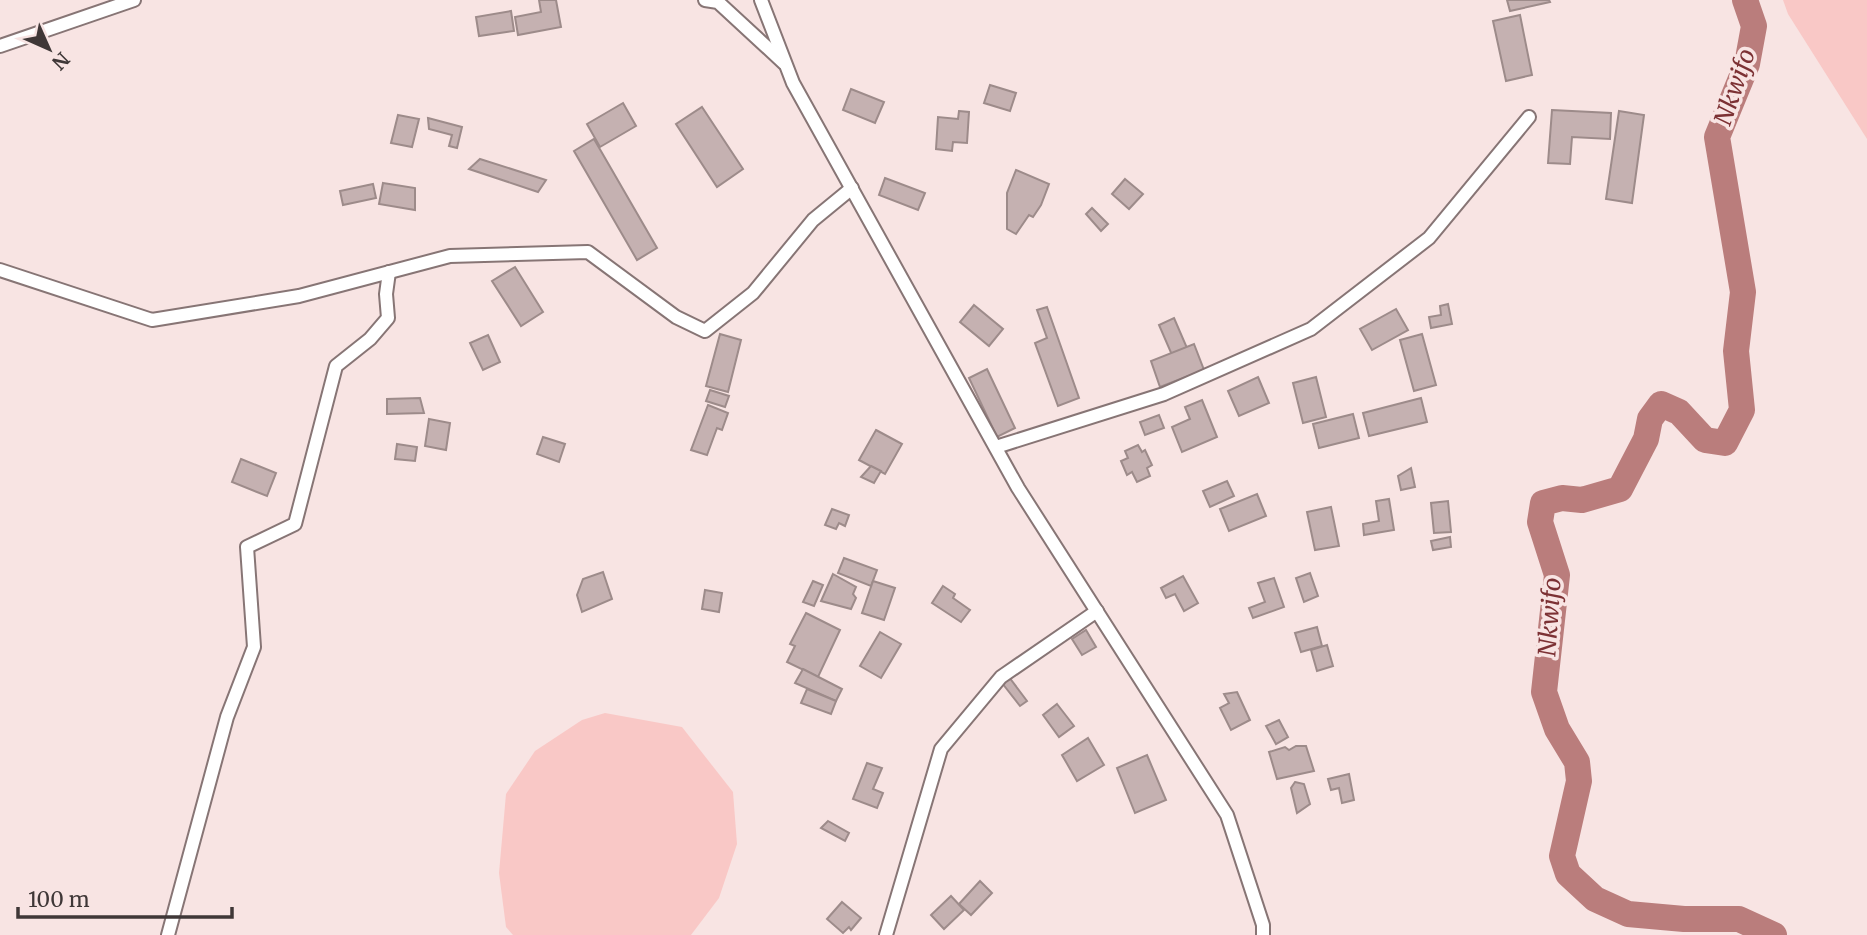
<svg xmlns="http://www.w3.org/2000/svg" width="1867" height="935" viewBox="0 0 1867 935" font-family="Merriweather,serif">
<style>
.green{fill:#f9c8c6}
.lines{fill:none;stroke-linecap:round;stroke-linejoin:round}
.river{stroke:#ba7d7c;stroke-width:26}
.building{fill:#c5b1b1;stroke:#9d8b8a;stroke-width:2}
.street-casing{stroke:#877575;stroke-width:16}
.street{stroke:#fff;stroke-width:12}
.labels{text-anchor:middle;stroke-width:7;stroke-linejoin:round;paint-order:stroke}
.water-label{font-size:24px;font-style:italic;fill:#7c3134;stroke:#f8e4e3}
</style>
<rect width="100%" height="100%" fill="#f8e4e3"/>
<g class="green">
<path d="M1783,0H1867V139L1788,14Z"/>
<path d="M605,713L682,727L733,792L737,844L719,898L691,935H513L506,927L499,873L506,794L535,751L582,720Z"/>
</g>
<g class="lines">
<path class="river" d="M1745,0L1754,26L1747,64L1717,137L1743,292L1736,351L1742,410L1725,443L1705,440L1679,412L1661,404L1650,419L1646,439L1620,489L1582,500L1562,498L1543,503L1540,522L1557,575L1544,692L1557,729L1577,762L1579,781L1562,856L1568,874L1595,899L1628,914L1684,919H1739L1774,935"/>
</g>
<g class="building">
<path d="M539,0H556L561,27L518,35L515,17L541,12Z"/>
<path d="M1507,0H1549L1550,2L1510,11Z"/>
<path d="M511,11L514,31L479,36L476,17Z"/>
<path d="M1520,15L1532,75L1506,81L1493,21Z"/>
<path d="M990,85L1016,93L1010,111L984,103Z"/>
<path d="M851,89L884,102L875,123L843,110Z"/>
<path d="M623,103L636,126L600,147L587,124Z"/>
<path d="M702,107L743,169L717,187L676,124Z"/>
<path d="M1552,110L1611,113L1610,139L1572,137L1570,164L1548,163Z"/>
<path d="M959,111L969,112L967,143L953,142L952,151L936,149L938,117L958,119Z"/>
<path d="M1619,111L1644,115L1632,203L1606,199Z"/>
<path d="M398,115L419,119L412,147L391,143Z"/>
<path d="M428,118L462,127L457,148L449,146L452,135L429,129Z"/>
<path d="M594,139L657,248L637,260L574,151Z"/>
<path d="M480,159L546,180L538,192L469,169Z"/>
<path d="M1016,170L1049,184L1041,205L1033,217L1029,215L1016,234L1007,229V193Z"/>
<path d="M885,178L925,193L918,210L879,195Z"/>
<path d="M1125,179L1143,194L1129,209L1112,194Z"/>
<path d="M383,183L415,188V210L379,204Z"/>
<path d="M373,184L376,198L343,205L340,191Z"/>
<path d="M1092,208L1108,224L1101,231L1086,214Z"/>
<path d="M515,267L543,312L521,326L492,281Z"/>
<path d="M1448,304L1452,324L1431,328L1429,317L1441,315L1440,306Z"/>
<path d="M974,305L1003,329L989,346L960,322Z"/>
<path d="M1047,307L1079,398L1058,406L1035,343L1047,338L1037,310Z"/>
<path d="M1396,309L1408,330L1372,350L1360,329Z"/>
<path d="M1174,318L1187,348L1172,355L1159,325Z"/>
<path d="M720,334L741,340L728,392L706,386Z"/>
<path d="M1422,334L1436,385L1414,391L1400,340Z"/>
<path d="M488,335L500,362L483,370L470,343Z"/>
<path d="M1194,344L1204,370L1160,387L1151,361Z"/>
<path d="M987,369L1015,428L997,437L969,378Z"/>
<path d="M1258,377L1269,403L1239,416L1228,391Z"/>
<path d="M1316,377L1326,417L1303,423L1293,383Z"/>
<path d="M710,390L729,396L725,407L706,401Z"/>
<path d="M420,398L424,413L387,414V399Z"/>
<path d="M1421,398L1427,422L1369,436L1363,413Z"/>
<path d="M1202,400L1217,437L1182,452L1172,427L1190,419L1185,407Z"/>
<path d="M708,405L728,413L722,430L717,428L707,455L691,450Z"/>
<path d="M1353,414L1359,438L1319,448L1313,424Z"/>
<path d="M1159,415L1164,428L1145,435L1140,422Z"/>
<path d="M429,419L450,423L446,450L425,446Z"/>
<path d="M876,430L902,444L885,474L859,460Z"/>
<path d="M543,437L565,444L559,462L537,454Z"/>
<path d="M397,444L417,447L415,461L395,459Z"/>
<path d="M1138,445L1142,452L1145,450L1152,465L1147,468L1150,476L1137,482L1132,472L1127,475L1121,461L1128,458L1125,451Z"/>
<path d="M241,459L276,473L267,496L232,482Z"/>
<path d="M871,466L881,471L874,483L861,477Z"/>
<path d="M1411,468L1415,487L1401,490L1398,476Z"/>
<path d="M1227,481L1234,496L1210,507L1203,491Z"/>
<path d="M1257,494L1266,516L1229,531L1220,509Z"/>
<path d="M1389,499L1394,530L1364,535L1363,524L1379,521L1376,501Z"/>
<path d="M1448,501L1451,532L1434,533L1431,503Z"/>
<path d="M1331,507L1339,546L1315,550L1307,512Z"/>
<path d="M832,509L849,515L845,526L839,523L836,529L825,525Z"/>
<path d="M1450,537L1451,547L1433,550L1431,541Z"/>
<path d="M844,558L877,570L871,586L838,573Z"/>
<path d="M603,572L612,599L582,612L577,595L583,579Z"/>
<path d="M1310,573L1318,596L1304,602L1296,578Z"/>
<path d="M833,574L856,587L853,594L856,598L851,609L821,601Z"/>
<path d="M1183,576L1198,603L1184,611L1175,594L1166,598L1161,588Z"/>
<path d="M1274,578L1284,607L1253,618L1249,608L1265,602L1258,583Z"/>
<path d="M813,581L823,585L814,606L803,602Z"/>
<path d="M873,581L895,588L884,620L862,613Z"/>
<path d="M943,586L955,594L953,598L970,610L961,622L932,603Z"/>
<path d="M705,590L722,593L719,612L702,609Z"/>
<path d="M806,613L840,630L818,677L787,662L795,646L790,644Z"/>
<path d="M1317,627L1322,646L1301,652L1295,633Z"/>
<path d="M1086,630L1096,647L1082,655L1072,639Z"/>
<path d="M880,632L901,644L881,678L860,666Z"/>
<path d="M1327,645L1333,666L1317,671L1311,650Z"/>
<path d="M803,669L842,689L836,701L795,683Z"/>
<path d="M1009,677L1027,701L1020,706L1002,683Z"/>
<path d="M807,689L836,701L831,714L801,703Z"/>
<path d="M1237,692L1250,720L1231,730L1220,708L1229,703L1224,694Z"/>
<path d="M1057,704L1074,726L1059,737L1043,715Z"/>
<path d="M1279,720L1288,737L1276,744L1266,726Z"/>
<path d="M1088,738L1104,765L1077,781L1062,755Z"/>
<path d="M1296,746H1306L1314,771L1277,779L1269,752L1285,747L1289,750Z"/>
<path d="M1147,755L1166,800L1135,813L1117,768Z"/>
<path d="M867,763L882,768L873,789L883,793L877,808L853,799Z"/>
<path d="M1349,774L1354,800L1342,803L1339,788L1331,790L1328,779Z"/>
<path d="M1295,782L1304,784L1310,804L1297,813L1291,788Z"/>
<path d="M828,821L849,833L845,841L821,828Z"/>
<path d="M980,881L992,893L971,915L959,904Z"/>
<path d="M951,896L964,910L944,929L931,915Z"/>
<path d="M842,902L861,918L851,930L849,927L843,933L827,919Z"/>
</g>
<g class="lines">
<g class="street-casing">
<g id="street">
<path d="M705,0L718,2L784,63"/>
<path d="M761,0L793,83L1018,488L1227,815L1263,925V935"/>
<path d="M0,46L134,0"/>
<path d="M0,270L152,320L299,296L450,256L588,252L676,317L705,331L753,293L813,220L852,188"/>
<path d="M996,447L1164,394L1311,329L1429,238L1529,117"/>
<path d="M168,935L227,717L254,647L247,547L295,524L336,366L370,339L388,318L386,294L389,272"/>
<path d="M886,935L941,749L1001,677L1097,611"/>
</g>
</g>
<use href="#street" class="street"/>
</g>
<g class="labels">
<g class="water-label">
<text transform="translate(1735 87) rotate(-71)" y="8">Nkwifo</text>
<text transform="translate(1550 617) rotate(-86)" y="8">Nkwifo</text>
</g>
</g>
<g transform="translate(49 49) rotate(135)" stroke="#f8e4e3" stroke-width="5" paint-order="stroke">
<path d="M0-5L12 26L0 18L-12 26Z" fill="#3f3737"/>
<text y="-10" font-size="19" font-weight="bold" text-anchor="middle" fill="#3f3737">N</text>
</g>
<path d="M18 907v10h214v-10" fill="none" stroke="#3f3737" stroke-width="3.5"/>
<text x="28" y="907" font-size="21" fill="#3f3737" stroke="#f8e4e3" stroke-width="5" paint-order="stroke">100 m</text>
</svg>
